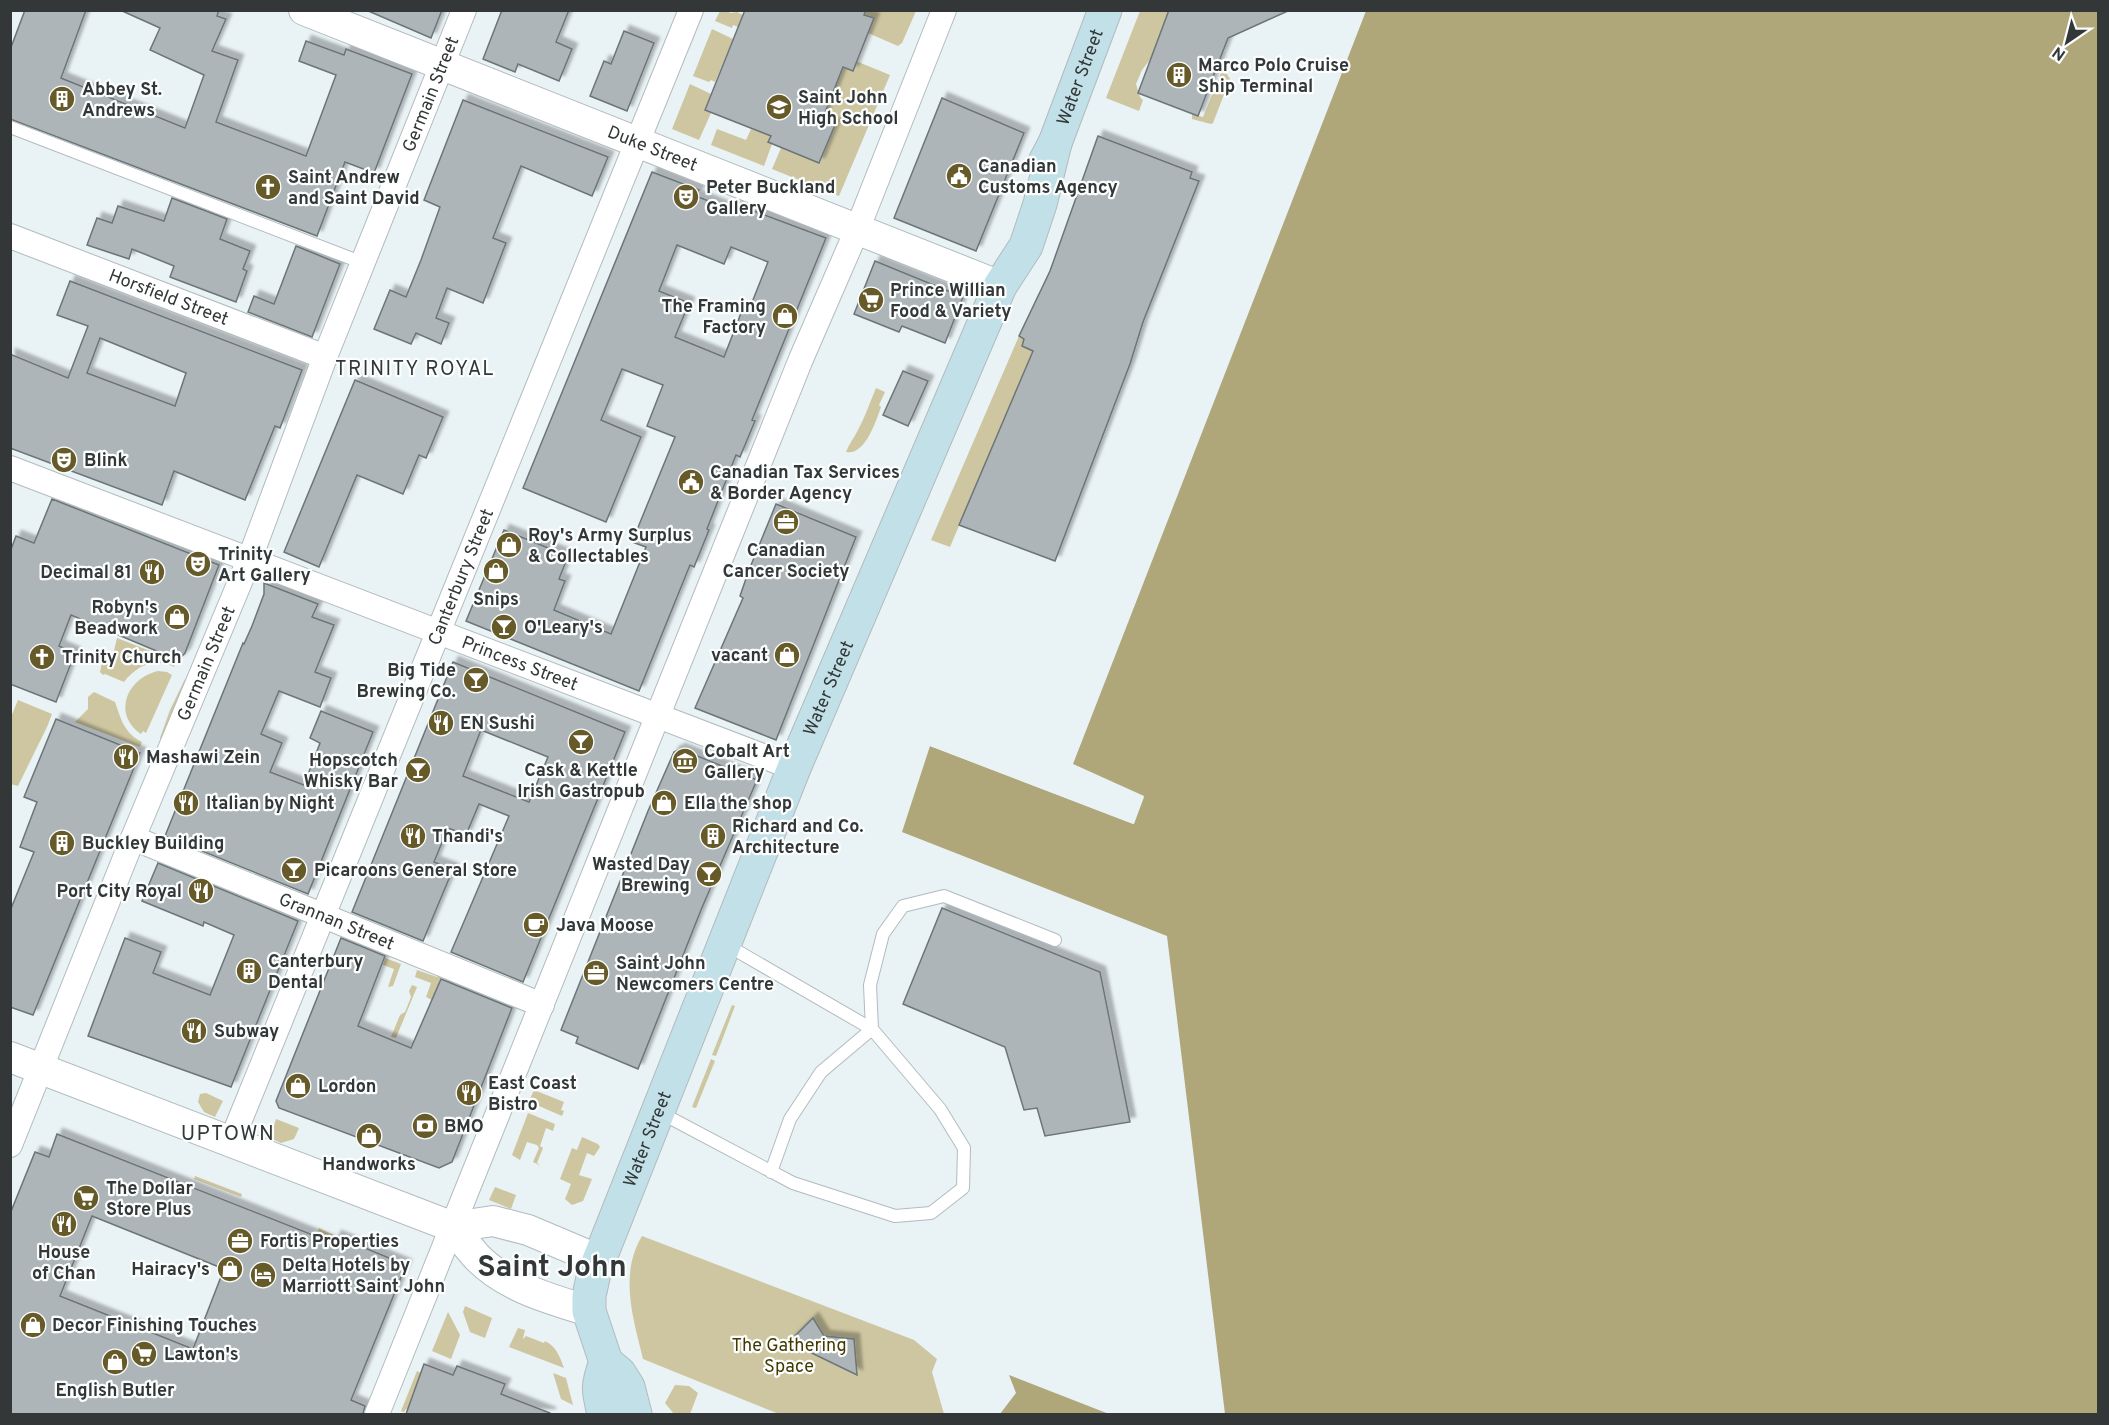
<svg xmlns="http://www.w3.org/2000/svg" width="2109" height="1425" viewBox="0 0 2109 1425" font-family="Overpass,sans-serif">
<style>
.green{fill:#cdc6a0}
.water{fill:#afa67a}
.pier{fill:#e9f2f5}
.building{fill:#adb5b8;stroke:#6c7577;stroke-width:1.5;fill-rule:evenodd;filter:url(#shadow)}
.lines{fill:none;stroke-linecap:round;stroke-linejoin:round}
.service-casing{stroke:#b2bbbd;stroke-width:14}
.minor-casing{stroke:#b2bbbd;stroke-width:26}
.tertiary-casing{stroke:#b2bbbd;stroke-width:32}
.secondary-casing{stroke:#b2bbbd;stroke-width:35}
.service{stroke:#fff;stroke-width:12}
.minor{stroke:#fff;stroke-width:24}
.tertiary{stroke:#fff;stroke-width:30}
.secondary{stroke:#c2e0e8;stroke-width:33}
.labels{text-anchor:middle;stroke-width:4.5;stroke-linejoin:round;paint-order:stroke}
.poi-label{font-size:18px;font-weight:bold;fill:#333738;stroke:#fcfefe;text-anchor:start}
.street-label{font-size:18px;fill:#333738;stroke:#fcfefe}
.park-label{font-size:18px;fill:#423800;stroke:#fcfefe}
.neighbourhood-label{font-size:20px;letter-spacing:1.5px;fill:#333738;stroke:#fcfefe}
.quarter-label{font-size:21px;letter-spacing:1.5px;fill:#333738;stroke:#fcfefe}
.town-label{font-size:30px;font-weight:bold;fill:#333738;stroke:#fcfefe}
</style>
<defs>
<filter id="shadow"><feDropShadow dx="5.5" dy="-5.5" stdDeviation="1.5" flood-color="#0004"/></filter>
</defs>
<rect width="100%" height="100%" fill="#e9f2f5"/>
<g class="green">
<path d="M720,11H728L730,13L737,12L743,15L738,27L733,25L732,28L715,21Z"/>
<path d="M866,11H916L902,43L898,46L868,33L874,18L864,15Z"/>
<path d="M1140,11H1169L1152,57L1142,70L1136,84L1140,97L1143,100L1139,111L1106,98Z"/>
<path d="M712,29L733,39L715,82L711,80L709,82L693,76Z"/>
<path d="M856,61L890,75L839,196L772,169L781,148L820,163L835,125L822,120L843,67L852,71Z"/>
<path d="M1221,73L1227,74L1230,79L1213,123L1211,124L1192,119V114L1203,117Z"/>
<path d="M690,84L711,94L705,110L711,113L699,140L672,129Z"/>
<path d="M717,129L746,140L751,129L771,136L768,142L772,144L764,166L711,145Z"/>
<path d="M1019,336L1024,339L1023,346L1033,351L950,547L931,540Z"/>
<path d="M876,388L885,392L879,405L881,407C876,421 865,456 846,452C849,444 854,438 858,430C865,417 870,402 876,388Z"/>
<path d="M117,638L176,661L174,667C155,657 136,666 124,682L105,674L103,675L100,672L102,663L113,655Z"/>
<path d="M158,671L167,672L172,675L146,733L143,731L141,734C112,714 127,678 158,671Z"/>
<path d="M185,679L187,680L161,740L160,738L170,710Z"/>
<path d="M94,692L115,702C121,719 124,733 142,742L140,747L75,722L88,709V697Z"/>
<path d="M18,700L52,714L47,727L18,786L10,784L11,717Z"/>
<path d="M385,958L401,964L393,986L388,987L394,969L383,965Z"/>
<path d="M417,970L437,977L438,976L441,977L432,1000L426,997L431,983L415,977Z"/>
<path d="M412,985L417,987L396,1038L391,1037L400,1015L405,1012L411,997L409,991Z"/>
<path d="M732,1005L735,1006L716,1056L712,1055Z"/>
<path d="M711,1059L715,1061L696,1108L692,1107Z"/>
<path d="M534,1090L564,1102L561,1110L564,1111L562,1116L532,1103L530,1099Z"/>
<path d="M206,1093L223,1101L215,1117L204,1112L198,1102L200,1094Z"/>
<path d="M528,1113L555,1124L553,1131L546,1128L540,1146L543,1148L537,1163L541,1166L533,1162L539,1148L537,1145L527,1142L520,1160L512,1155Z"/>
<path d="M276,1119L299,1128L294,1139L281,1143L270,1138Z"/>
<path d="M582,1137L598,1144L600,1147L594,1156L587,1153L579,1175L592,1179L583,1201L572,1205L565,1199L571,1184L560,1179L572,1148L577,1150Z"/>
<path d="M195,1176L242,1194L241,1197L194,1179Z"/>
<path d="M495,1187L516,1195L511,1209L489,1200Z"/>
<path d="M319,1228L336,1236L332,1247L314,1239Z"/>
<path d="M642,1236L914,1340L937,1359L932,1372L944,1414H779L643,1359C633,1317 619,1275 642,1236Z"/>
<path d="M465,1306L492,1318L485,1338L470,1332L463,1312Z"/>
<path d="M448,1312L460,1335L451,1359L432,1351Z"/>
<path d="M518,1328L525,1330L523,1339L526,1336L544,1343L545,1341C556,1346 560,1357 564,1368L509,1347Z"/>
<path d="M417,1371L421,1373L408,1410L406,1409L404,1412L401,1411Z"/>
<path d="M553,1373L566,1378L573,1405L561,1399Z"/>
<path d="M675,1385L689,1386L698,1393L690,1414H674L665,1403Z"/>
</g>
<g class="water">
<path d="M1366,11H2098V1414H1225L1167,936L902,832L930,746L1133,824L1144,796L1073,764Z"/>
<path d="M1009,1375L1109,1414H1000L1016,1393Z"/>
</g>
<path class="pier" d="M932,743L1132,820L1140,798L1072,767L1070,763L1144,797L1134,824L930,746Z"/>
<g class="building">
<path d="M25,10H86L61,78L185,128L204,75L150,50L160,28L120,10H219L217,16L226,19L212,51L238,60L216,122L306,156L336,75L299,61L306,41L344,55L346,49L412,74L374,173L345,162L317,236L10,119V50Z"/>
<path d="M366,10H442L431,38Z"/>
<path d="M502,10H569L556,42L572,49L559,81L518,64L515,72L483,59Z"/>
<path d="M745,10H866L864,15L874,18L853,71L843,67L822,120L835,125L819,163L768,142L771,136L705,110Z"/>
<path d="M1169,10H1290L1228,38L1198,116L1138,93Z"/>
<path d="M624,31L654,43L627,111L590,96L604,61L611,64Z"/>
<path d="M942,98L1024,133L976,251L894,218Z"/>
<path d="M463,100L608,157L592,196L521,166L493,238L506,243L483,303L447,288L436,318L449,323L441,344L416,333L411,344L374,329L390,290L406,297L421,260L440,207L424,200Z"/>
<path d="M1098,136L1192,172L1190,178L1199,181L1143,322L1130,364L1055,561L959,525L1033,351L1022,346L1024,339L1019,336L1050,271Z"/>
<path d="M652,172L699,190L696,196L734,211L736,206L753,214L754,211L826,238L752,420L755,421L740,457L736,455L707,529L709,530L694,567L690,565L639,691L466,621L504,530L568,556L559,579L565,581L554,610L611,634L646,547L632,542L675,437L647,426L663,385L622,369L601,420L641,437L606,522L523,488ZM677,245L724,264L731,247L768,262L749,310L743,308L724,357L675,337L689,303L659,291Z"/>
<path d="M172,198L227,219L220,239L250,251L243,269L247,271L236,302L170,277L174,266L132,249L129,259L87,245L97,218L112,223L118,206L164,221Z"/>
<path d="M296,246L340,264L312,337L248,312L254,296L274,304Z"/>
<path d="M875,261L963,297L945,343L902,326L899,332L854,314Z"/>
<path d="M70,281L302,370L280,428L275,426L245,500L174,471L162,505L10,448V354L68,378L88,326L57,315ZM100,338L186,373L175,406L87,373Z"/>
<path d="M903,371L928,381L908,426L883,415Z"/>
<path d="M355,380L443,417L426,458L419,455L403,494L357,475L319,567L284,552Z"/>
<path d="M52,499L219,565L185,653L178,660L71,615L59,646L75,653L56,702L10,684V552L16,536L34,543Z"/>
<path d="M776,504L856,537L776,740L695,708L743,598L740,596L749,570Z"/>
<path d="M264,583L318,604L312,617L334,625L315,672L331,678L320,707L279,691L261,734L282,743L270,772L304,785L320,743L310,738L321,711L373,732L308,894L165,836L243,643L244,644L252,626L264,594Z"/>
<path d="M453,662L625,732L523,982L451,952L509,816L479,804L466,835L448,828L434,862L453,869L423,941L352,912ZM481,730L548,757L529,802L463,776Z"/>
<path d="M56,719L140,753L33,1015L10,1007V911L34,852L20,847L37,802L24,797Z"/>
<path d="M680,749L757,780L701,910L638,1069L576,1043L578,1037L561,1030L648,811L674,752Z"/>
<path d="M158,863L298,921L231,1087L88,1036L125,938L161,952L153,973L210,995L234,935L204,922L203,926L142,901Z"/>
<path d="M942,908L1100,972L1130,1122L1045,1136L1037,1108L1024,1110L1005,1047L903,1004Z"/>
<path d="M341,938L385,956L358,1026L411,1048L441,979L512,1008L452,1162L439,1168L279,1108L276,1101Z"/>
<path d="M57,1134L333,1243L336,1236L406,1265L351,1400L365,1406L363,1414H10V1214L35,1152L49,1157ZM92,1216L224,1269L193,1349L60,1296Z"/>
<path d="M813,1318L824,1336L854,1339L857,1375L789,1342Z"/>
<path d="M424,1364L453,1375L457,1366L505,1384L501,1394L550,1413V1414H406Z"/>
</g>
<g class="lines">
<g class="service-casing">
<g id="service">
<path d="M10,127L363,263"/>
<path d="M725,944L872,1029L821,1072L790,1119L771,1172"/>
<path d="M659,1112L793,1183L895,1216L931,1213L963,1188L964,1148L940,1109L872,1029L870,985L883,934L903,906L944,896L1055,940"/>
</g>
</g>
<g class="minor-casing">
<g id="minor">
<path id="s1" d="M10,236L325,357"/>
<path id="s2" d="M10,468L794,768"/>
<path id="s3" d="M133,838L542,1005"/>
<path id="s4" d="M231,1142L691,10"/>
<path id="s5" d="M10,1145L133,838L250,558L325,357L464,10"/>
<path d="M377,1414L801,359L857,230L944,10"/>
</g>
</g>
<g class="tertiary-casing">
<g id="tertiary">
<path id="s6" d="M304,10L1000,286"/>
<path d="M10,1057L453,1227C460,1237 468,1247 476,1256C505,1287 550,1299 589,1311"/>
<path d="M453,1227L493,1221L528,1230L599,1260"/>
</g>
</g>
<g class="secondary-casing">
<g id="secondary">
<path id="s7" d="M1045,162L1055,143L1105,10"/>
<path d="M604,1414C598,1390 597,1386 606,1362"/>
<path id="s8" d="M635,1414L628,1387L619,1373L606,1362L589,1311V1296L594,1273L794,768L1000,286L1026,246L1040,204L1055,143"/>
</g>
</g>
<use href="#service" class="service"/>
<use href="#minor" class="minor"/>
<use href="#tertiary" class="tertiary"/>
<use href="#secondary" class="secondary"/>
</g>
<defs>
<g id="building-disc" transform="scale(1.35)"><circle r="9.5" fill="#665b28" stroke="#fcfefe"/><path d="M-4-6H4V6H1V3H-1V6H-4ZM-2.5-4.3h1.7v1.8h-1.7ZM.8-4.3h1.7v1.8H.8ZM-2.5-1h1.7V.8h-1.7ZM.8-1h1.7V.8H.8Z" fill="#fff"/></g>
<g id="school-disc" transform="scale(1.35)"><circle r="9.5" fill="#665b28" stroke="#fcfefe"/><path d="M0-5L7-2L0 1L-7-2ZM-4 1L0 2.5L4 1V4Q0 6-4 4Z" fill="#fff"/></g>
<g id="civic-disc" transform="scale(1.35)"><circle r="9.5" fill="#665b28" stroke="#fcfefe"/><path d="M-.6-6.5H3V-4.5H.6V-3L4-1V1h2V6H-6V1h2V-1L-.6-3ZM-1.2 2.5V6h2.4V2.5Z" fill="#fff"/></g>
<g id="church-disc" transform="scale(1.35)"><circle r="9.5" fill="#665b28" stroke="#fcfefe"/><path d="M-1.2-6h2.4v3.5h3.3v2.4h-3.3V6h-2.4V-.1h-3.3v-2.4h3.3Z" fill="#fff"/></g>
<g id="theatre-disc" transform="scale(1.35)"><circle r="9.5" fill="#665b28" stroke="#fcfefe"/><path d="M-5-5.5Q0-4 5-5.5V0Q5 5 0 6Q-5 5-5 0ZM-3.3-2.5H-1v1.5H-3.3ZM1-2.5H3.3v1.5H1ZM-2.8 1Q0 5.5 2.8 1Z" fill="#fff"/></g>
<g id="supermarket-disc" transform="scale(1.35)"><circle r="9.5" fill="#665b28" stroke="#fcfefe"/><path d="M-6-5.5h2.5l.6 2H6L4.5 2H-2.5L-4.4-4H-6ZM-1.5 3.2a1.3 1.3 0 1 0 .1 0ZM3 3.2a1.3 1.3 0 1 0 .1 0Z" fill="#fff"/></g>
<g id="shop-disc" transform="scale(1.35)"><circle r="9.5" fill="#665b28" stroke="#fcfefe"/><path d="M-5-2.5h2.3a2.7 3.5 0 0 1 5.4 0H5L5.5 6h-11ZM-1.5-2.5h3a1.5 2.3 0 0 0-3 0Z" fill="#fff"/></g>
<g id="office-disc" transform="scale(1.35)"><circle r="9.5" fill="#665b28" stroke="#fcfefe"/><path d="M-6-3h4V-5.5h4V-3h4V5H-6ZM-1-4.5V-3h2v-1.5ZM-6 0V1H6V0Z" fill="#fff"/></g>
<g id="restaurant-disc" transform="scale(1.35)"><circle r="9.5" fill="#665b28" stroke="#fcfefe"/><path d="M-5-6h1v4h1v-4h1v4h1v-4h1v5L-1.5 .5V6h-2V.5L-5-1ZM5-6V6H3V1.5H1.5Q1.5-4 5-6Z" fill="#fff"/></g>
<g id="bar-disc" transform="scale(1.35)"><circle r="9.5" fill="#665b28" stroke="#fcfefe"/><path d="M-6-5H6L.8 .8V4.5H3.5V6h-7V4.5H-.8V.8Z" fill="#fff"/></g>
<g id="museum-disc" transform="scale(1.35)"><circle r="9.5" fill="#665b28" stroke="#fcfefe"/><path d="M0-6L6-3V-2H-6V-3ZM-5-1h2V3h-2ZM-1-1h2V3h-2ZM3-1h2V3H3ZM-6 4H6V6H-6Z" fill="#fff"/></g>
<g id="cafe-disc" transform="scale(1.35)"><circle r="9.5" fill="#665b28" stroke="#fcfefe"/><path d="M-5.5-4.5H6V0H3Q3 3.5 0 3.5H-2.5Q-5.5 3.5-5.5 0ZM3-3.2v2h1.7v-2ZM-6 4.5H4V6H-6Z" fill="#fff"/></g>
<g id="bank-disc" transform="scale(1.35)"><circle r="9.5" fill="#665b28" stroke="#fcfefe"/><path d="M-6-4H6V4H-6ZM0-2.3a2.3 2.3 0 1 0 0 4.6a2.3 2.3 0 1 0 0-4.6Z" fill="#fff"/></g>
<g id="hotel-disc" transform="scale(1.35)"><circle r="9.5" fill="#665b28" stroke="#fcfefe"/><path d="M-6-4.5h1.5V1H6V5H4.5V3h-9V5H-6ZM-4 0a1.8 1.8 0 1 1 3.6 0ZM.5 0V-2.5h3Q6-2.5 6 0Z" fill="#fff"/></g>
</defs>
<g fill-rule="evenodd">
<use href="#building-disc" x="1179" y="75"/>
<use href="#building-disc" x="62" y="99"/>
<use href="#school-disc" x="779" y="107"/>
<use href="#civic-disc" x="959" y="176"/>
<use href="#church-disc" x="268" y="187"/>
<use href="#theatre-disc" x="686" y="197"/>
<use href="#supermarket-disc" x="871" y="300"/>
<use href="#shop-disc" x="785" y="316"/>
<use href="#theatre-disc" x="64" y="460"/>
<use href="#civic-disc" x="691" y="482"/>
<use href="#office-disc" x="786" y="522"/>
<use href="#shop-disc" x="509" y="545"/>
<use href="#theatre-disc" x="198" y="564"/>
<use href="#shop-disc" x="496" y="571"/>
<use href="#restaurant-disc" x="152" y="572"/>
<use href="#shop-disc" x="177" y="617"/>
<use href="#bar-disc" x="504" y="627"/>
<use href="#shop-disc" x="787" y="655"/>
<use href="#church-disc" x="42" y="657"/>
<use href="#bar-disc" x="476" y="680"/>
<use href="#restaurant-disc" x="441" y="723"/>
<use href="#bar-disc" x="581" y="742"/>
<use href="#restaurant-disc" x="126" y="757"/>
<use href="#museum-disc" x="685" y="761"/>
<use href="#bar-disc" x="418" y="770"/>
<use href="#restaurant-disc" x="186" y="803"/>
<use href="#shop-disc" x="664" y="803"/>
<use href="#restaurant-disc" x="413" y="836"/>
<use href="#building-disc" x="713" y="836"/>
<use href="#building-disc" x="62" y="843"/>
<use href="#bar-disc" x="294" y="870"/>
<use href="#bar-disc" x="709" y="874"/>
<use href="#restaurant-disc" x="201" y="891"/>
<use href="#cafe-disc" x="536" y="925"/>
<use href="#building-disc" x="249" y="971"/>
<use href="#office-disc" x="596" y="973"/>
<use href="#restaurant-disc" x="194" y="1031"/>
<use href="#shop-disc" x="298" y="1086"/>
<use href="#restaurant-disc" x="469" y="1093"/>
<use href="#bank-disc" x="425" y="1126"/>
<use href="#shop-disc" x="369" y="1136"/>
<use href="#supermarket-disc" x="86" y="1198"/>
<use href="#restaurant-disc" x="64" y="1224"/>
<use href="#office-disc" x="240" y="1241"/>
<use href="#shop-disc" x="230" y="1269"/>
<use href="#hotel-disc" x="263" y="1275"/>
<use href="#shop-disc" x="33" y="1325"/>
<use href="#supermarket-disc" x="144" y="1354"/>
<use href="#shop-disc" x="115" y="1362"/>
</g>
<g class="labels">
<g class="poi-label">
<text x="1198" y="71">Marco Polo Cruise<tspan x="1198" dy="21">Ship Terminal</tspan></text>
<text x="82" y="95">Abbey St.<tspan x="82" dy="21">Andrews</tspan></text>
<text x="798" y="103">Saint John<tspan x="798" dy="21">High School</tspan></text>
<text x="978" y="172">Canadian<tspan x="978" dy="21">Customs Agency</tspan></text>
<text x="288" y="183">Saint Andrew<tspan x="288" dy="21">and Saint David</tspan></text>
<text x="706" y="193">Peter Buckland<tspan x="706" dy="21">Gallery</tspan></text>
<text x="890" y="296">Prince Willian<tspan x="890" dy="21">Food &amp; Variety</tspan></text>
<text x="766" y="312" text-anchor="end">The Framing<tspan x="766" dy="21">Factory</tspan></text>
<text x="84" y="466">Blink</text>
<text x="710" y="478">Canadian Tax Services<tspan x="710" dy="21">&amp; Border Agency</tspan></text>
<text x="528" y="541">Roy's Army Surplus<tspan x="528" dy="21">&amp; Collectables</tspan></text>
<text x="786" y="556" text-anchor="middle">Canadian<tspan x="786" dy="21">Cancer Society</tspan></text>
<text x="218" y="560">Trinity<tspan x="218" dy="21">Art Gallery</tspan></text>
<text x="132" y="578" text-anchor="end">Decimal 81</text>
<text x="496" y="605" text-anchor="middle">Snips</text>
<text x="158" y="613" text-anchor="end">Robyn's<tspan x="158" dy="21">Beadwork</tspan></text>
<text x="524" y="633">O'Leary's</text>
<text x="768" y="661" text-anchor="end">vacant</text>
<text x="62" y="663">Trinity Church</text>
<text x="456" y="676" text-anchor="end">Big Tide<tspan x="456" dy="21">Brewing Co.</tspan></text>
<text x="460" y="729">EN Sushi</text>
<text x="704" y="757">Cobalt Art<tspan x="704" dy="21">Gallery</tspan></text>
<text x="146" y="763">Mashawi Zein</text>
<text x="398" y="766" text-anchor="end">Hopscotch<tspan x="398" dy="21">Whisky Bar</tspan></text>
<text x="581" y="776" text-anchor="middle">Cask &amp; Kettle<tspan x="581" dy="21">Irish Gastropub</tspan></text>
<text x="206" y="809">Italian by Night</text>
<text x="684" y="809">Ella the shop</text>
<text x="732" y="832">Richard and Co.<tspan x="732" dy="21">Architecture</tspan></text>
<text x="432" y="842">Thandi's</text>
<text x="82" y="849">Buckley Building</text>
<text x="690" y="870" text-anchor="end">Wasted Day<tspan x="690" dy="21">Brewing</tspan></text>
<text x="314" y="876">Picaroons General Store</text>
<text x="182" y="897" text-anchor="end">Port City Royal</text>
<text x="556" y="931">Java Moose</text>
<text x="268" y="967">Canterbury<tspan x="268" dy="21">Dental</tspan></text>
<text x="616" y="969">Saint John<tspan x="616" dy="21">Newcomers Centre</tspan></text>
<text x="214" y="1037">Subway</text>
<text x="488" y="1089">East Coast<tspan x="488" dy="21">Bistro</tspan></text>
<text x="318" y="1092">Lordon</text>
<text x="444" y="1132">BMO</text>
<text x="369" y="1170" text-anchor="middle">Handworks</text>
<text x="106" y="1194">The Dollar<tspan x="106" dy="21">Store Plus</tspan></text>
<text x="260" y="1247">Fortis Properties</text>
<text x="64" y="1258" text-anchor="middle">House<tspan x="64" dy="21">of Chan</tspan></text>
<text x="282" y="1271">Delta Hotels by<tspan x="282" dy="21">Marriott Saint John</tspan></text>
<text x="210" y="1275" text-anchor="end">Hairacy's</text>
<text x="52" y="1331">Decor Finishing Touches</text>
<text x="164" y="1360">Lawton's</text>
<text x="115" y="1396" text-anchor="middle">English Butler</text>
</g>
<g class="street-label">
<text dy="6" stroke="none"><textPath href="#s7" startOffset="92">Water Street</textPath></text>
<text dy="6" stroke="none"><textPath href="#s5" startOffset="1132">Germain Street</textPath></text>
<text dy="6" stroke="none"><textPath href="#s6" startOffset="375">Duke Street</textPath></text>
<text dy="6" stroke="none"><textPath href="#s1" startOffset="170">Horsfield Street</textPath></text>
<text dy="6" stroke="none"><textPath href="#s4" startOffset="610">Canterbury Street</textPath></text>
<text dy="6" stroke="none"><textPath href="#s2" startOffset="546">Princess Street</textPath></text>
<text dy="6" stroke="none"><textPath href="#s5" startOffset="520">Germain Street</textPath></text>
<text dy="6" stroke="none"><textPath href="#s8" startOffset="784">Water Street</textPath></text>
<text dy="6" stroke="none"><textPath href="#s3" startOffset="220">Grannan Street</textPath></text>
<text dy="6" stroke="none"><textPath href="#s8" startOffset="298">Water Street</textPath></text>
</g>
<g class="park-label">
<text x="789" y="1351">The Gathering<tspan x="789" dy="21">Space</tspan></text>
</g>
<g class="neighbourhood-label">
<text x="415" y="375">TRINITY ROYAL</text>
</g>
<g class="quarter-label">
<text x="228" y="1140">UPTOWN</text>
</g>
<g class="town-label">
<text x="552" y="1276">Saint John</text>
</g>
</g>
<rect width="2109" height="1425" fill="none" stroke="#333738" stroke-width="24"/>
<g transform="translate(2067 42) rotate(215)" stroke="#fcfefe" stroke-width="4.5" paint-order="stroke">
<path d="M0-4.5L10 22L0 15L-10 22Z" fill="#333738"/>
<text y="-9" font-size="16" font-weight="bold" text-anchor="middle" fill="#333738">N</text>
</g>
</svg>
